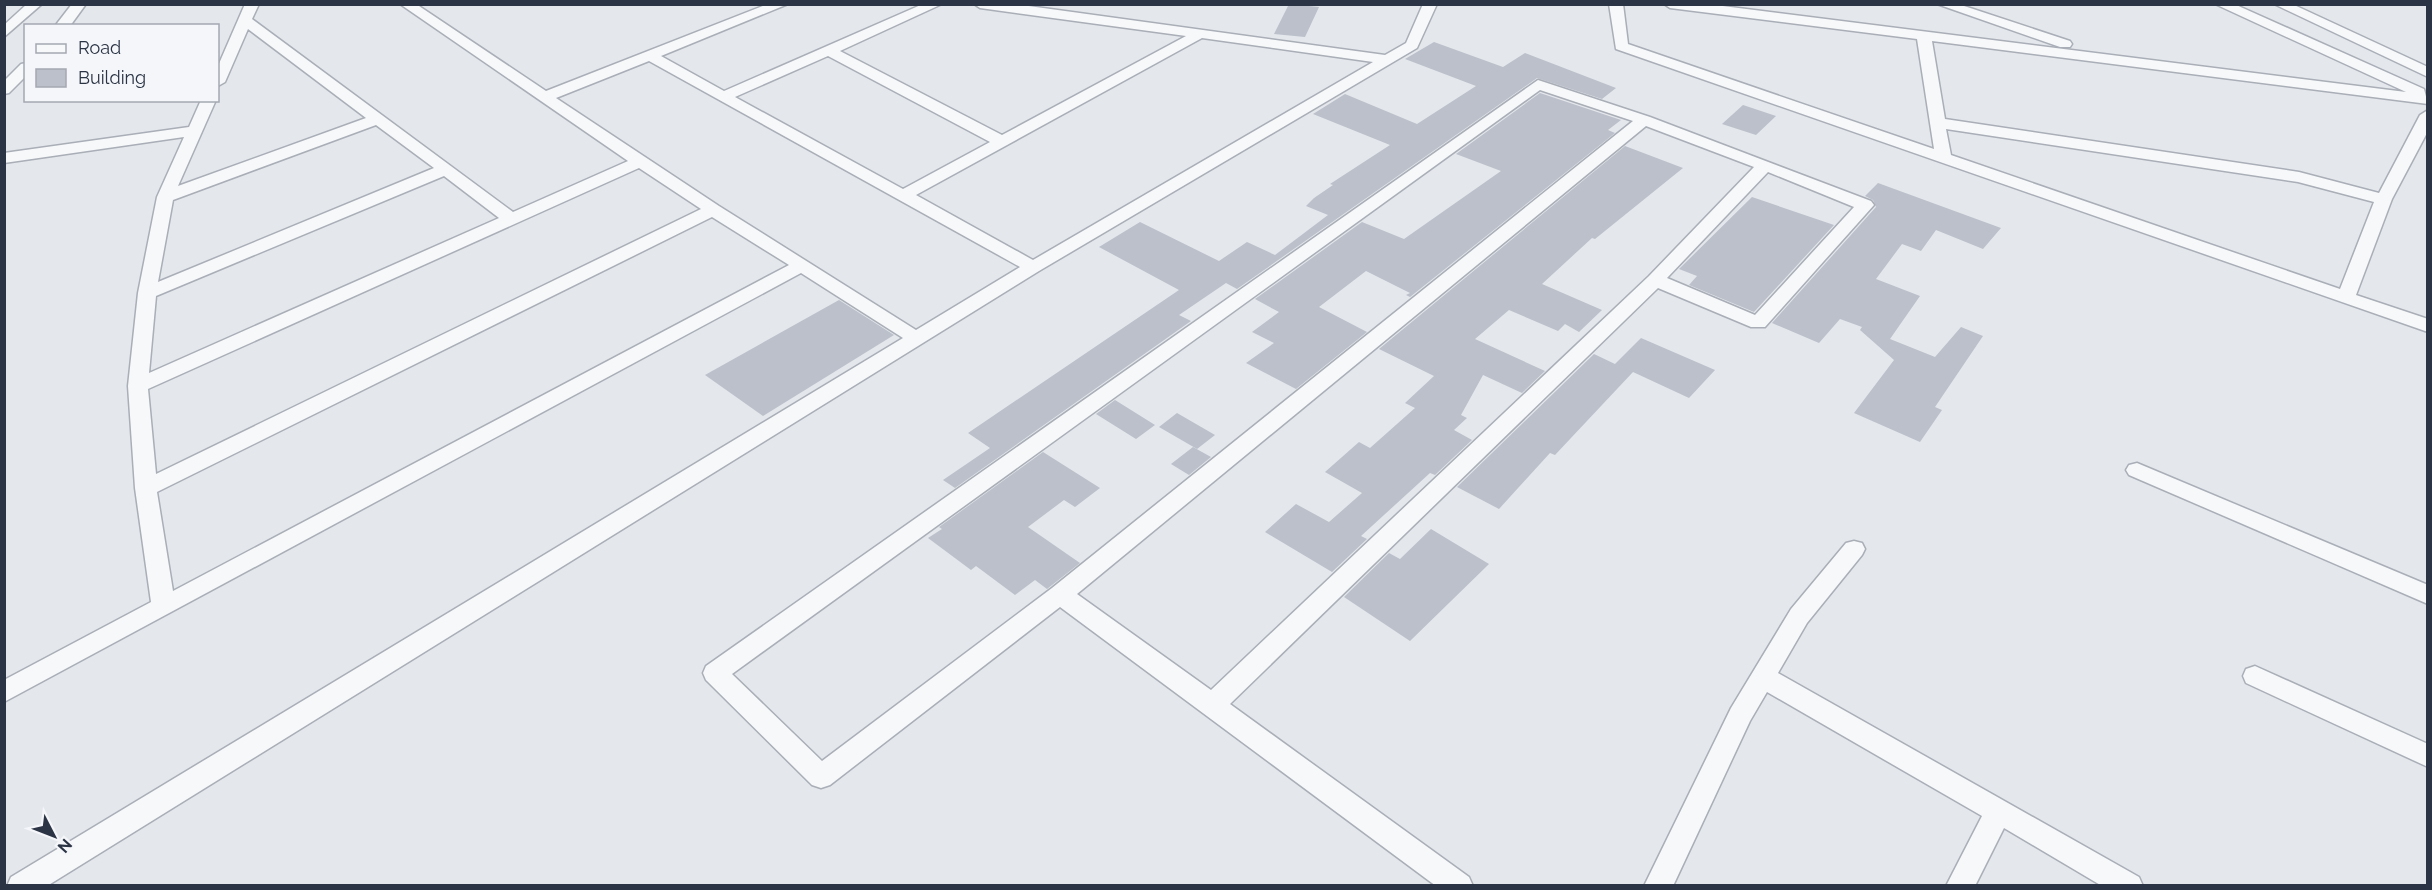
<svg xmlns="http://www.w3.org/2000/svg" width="2432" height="890" viewBox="0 0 2432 890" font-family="Raleway,sans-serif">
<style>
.building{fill:#bbc0ca}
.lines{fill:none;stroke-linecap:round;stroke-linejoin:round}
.street-casing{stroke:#a9aeb7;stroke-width:3}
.street{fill:#f7f8fa;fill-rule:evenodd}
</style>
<rect width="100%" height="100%" fill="#e4e7ec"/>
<g class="building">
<path d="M1289,4L1319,7L1305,37L1274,34Z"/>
<path d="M1434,42L1503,67L1525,53L1616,88L1602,99L1537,78L1237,289L1226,283L1179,315L1191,321L955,488L943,480L990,448L968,433L1179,290L1099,247L1140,222L1219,261L1247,242L1275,255L1328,215L1306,206L1314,198L1333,185L1330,184L1390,145L1313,114L1345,94L1417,124L1476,86L1405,59Z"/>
<path d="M1540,93L1621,120L1608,130L1615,133L1410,297L1406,295L1410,293L1366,271L1319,307L1367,332L1296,389L1246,363L1274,343L1252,332L1279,312L1255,299L1362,222L1404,239L1501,171L1456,154Z"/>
<path d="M1743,105L1776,116L1756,135L1722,124Z"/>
<path d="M1625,146L1683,168L1595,239L1592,238L1542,284L1602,310L1579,332L1565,324L1558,331L1509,310L1475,339L1545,371L1522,393L1483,375L1461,415L1467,418L1454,430L1472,440L1435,475L1430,473L1361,536L1367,539L1332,572L1265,532L1296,504L1329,522L1362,493L1325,472L1359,442L1370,448L1415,408L1405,403L1434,376L1379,349Z"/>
<path d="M1878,183L2001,228L1983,249L1936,230L1921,251L1902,244L1876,279L1920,296L1890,339L1935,357L1961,327L1983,336L1935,407L1942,410L1920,442L1854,413L1894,360L1860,330L1862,327L1840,319L1819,343L1772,323L1876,207L1873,200L1865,196Z"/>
<path d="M1752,197L1834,225L1754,312L1689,285L1697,276L1679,269Z"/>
<path d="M839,300L894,335L763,416L705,375Z"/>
<path d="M1641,338L1715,370L1689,398L1633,372L1555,455L1550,453L1499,509L1457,487L1594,354L1615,364Z"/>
<path d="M1115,400L1155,425L1136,439L1096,414Z"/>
<path d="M1177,413L1215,435L1197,449L1159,427Z"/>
<path d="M1193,447L1211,457L1189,475L1171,464Z"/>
<path d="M1043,452L1100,488L1075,507L1064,500L1028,527L1080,563L1047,589L1035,580L1015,595L976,566L971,570L928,538L942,529L939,527Z"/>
<path d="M1431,529L1489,564L1410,641L1344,597L1389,553L1400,559Z"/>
</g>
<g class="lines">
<g class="street-casing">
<g id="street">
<path d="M27,4H42L4,37V25Z"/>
<path d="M72,4H86L70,26H55Z"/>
<path d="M245,4H259L252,19L513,212L628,161L400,4H416L546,91L768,4H788L661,56L724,91L923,4H942L840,51L1002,135L1186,36L980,8L974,4H1014L1385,55L1406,43L1423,4H1437L1417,48L1039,271L47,886H7L11,877L903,338L801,273L4,702V680L151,602L135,488L128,386L138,293L157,197L184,137L4,163V153L189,127L201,100H216L178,186L366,118L248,29L225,82L218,86V66ZM1202,38L1373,62L1033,260L916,195ZM828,56L990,142L903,189L735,97ZM649,61L1020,267L916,330L719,206L556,98ZM376,125L434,168L158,282L173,200ZM639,168L701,209L156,474L148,389ZM444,176L499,218L149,373L156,296ZM712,217L789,265L173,591L157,492Z"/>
<path d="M1609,4H1623L1628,44L1934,149L1917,39L1670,8L1664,4H1707L2406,92L2215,4H2234L2424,89L2428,104L1932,41L1945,119L2299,172L2379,193L2420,115L2428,110V131L2392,199L2356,295L2428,319V332L1616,49ZM1946,129L2298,182L2374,202L2340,289L1951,155Z"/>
<path d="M1937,4H1958L2070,41L2072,44L2070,47H2060Z"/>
<path d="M2274,4H2292L2428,67V77Z"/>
<path d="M26,63V76L9,93L4,94V81L21,64Z"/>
<path d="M1538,80L1650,117L1871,201L1874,205L1765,327H1751L1658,288L1230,704L1469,877L1473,886H1436L1060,607L830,785L821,788L812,785L706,680L703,673L706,666ZM1540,90L1633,121L1052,588L822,761L732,674ZM1646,126L1754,167L1649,276L1211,690L1077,594ZM1768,172L1854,207L1755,315L1667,278Z"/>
<path d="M2137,463L2428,585V604L2129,475L2126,470L2129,465Z"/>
<path d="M1854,541L1862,543L1865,549L1862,555L1807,623L1778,673L2139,877L2143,886H2102L2004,828L1975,886H1946L1982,816L1767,692L1750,721L1673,886H1644L1731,708L1791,609L1846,543Z"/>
<path d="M2255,666L2428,744V767L2246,683L2243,676L2246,669Z"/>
</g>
</g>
<use href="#street" class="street"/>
</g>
<rect width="2432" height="890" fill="none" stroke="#2b3445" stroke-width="12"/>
<rect x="24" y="24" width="195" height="78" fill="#f4f6f9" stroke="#a4a8b1" stroke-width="1.5"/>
<rect x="36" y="44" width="30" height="9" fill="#f7f8fa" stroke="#a4a8b1" stroke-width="1.5"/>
<text x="78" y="54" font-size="18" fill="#2b3445">Road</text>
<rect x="36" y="69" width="30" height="18" fill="#bbc0ca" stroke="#a4a8b1" stroke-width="1.5"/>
<text x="78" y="84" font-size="18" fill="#2b3445">Building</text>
<g transform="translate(54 836) rotate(132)" stroke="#f4f6f9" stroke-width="4.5" paint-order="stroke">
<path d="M0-4.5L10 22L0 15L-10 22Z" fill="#2b3445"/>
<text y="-9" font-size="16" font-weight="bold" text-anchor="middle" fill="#2b3445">N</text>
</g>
</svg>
